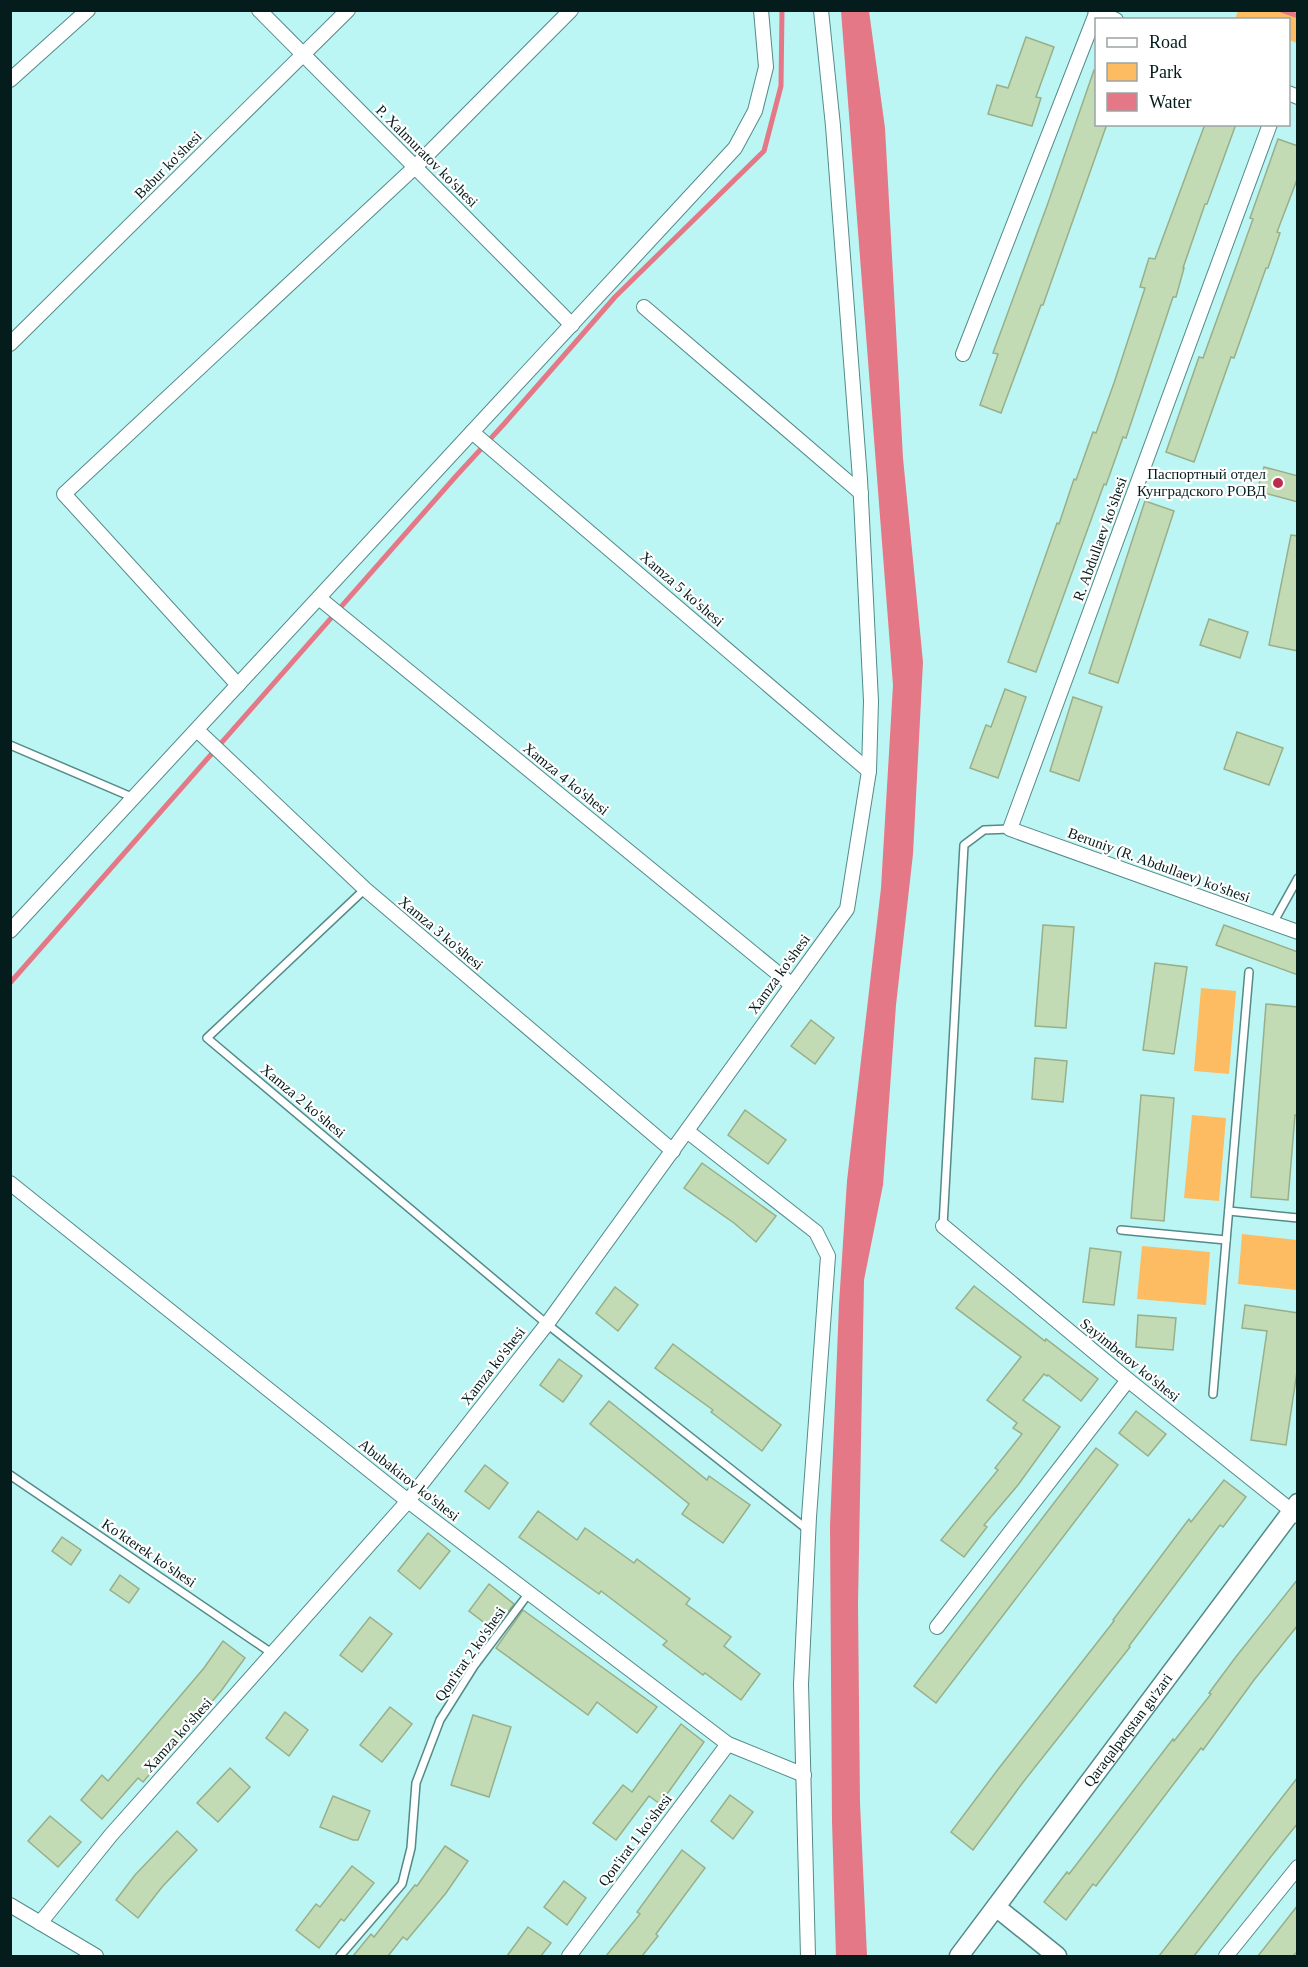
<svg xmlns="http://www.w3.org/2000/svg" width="1308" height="1967" viewBox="0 0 1308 1967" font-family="'Times New Roman',serif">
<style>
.green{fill:#fdbc62}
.water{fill:#e47886}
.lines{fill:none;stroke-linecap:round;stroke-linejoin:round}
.stream{stroke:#e47886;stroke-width:5}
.building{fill:#c3dbb4;stroke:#98af89;stroke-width:1.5}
.service-casing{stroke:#538b89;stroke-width:10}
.minor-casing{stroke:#538b89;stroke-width:16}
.tertiary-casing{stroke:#538b89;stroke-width:21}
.service{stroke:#fff;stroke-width:7}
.minor{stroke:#fff;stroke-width:14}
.tertiary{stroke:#fff;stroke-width:18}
.poi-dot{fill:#bc2c4d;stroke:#fff;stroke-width:2}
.labels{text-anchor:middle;stroke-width:4.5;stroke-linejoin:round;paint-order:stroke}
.street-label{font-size:15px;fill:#041c1b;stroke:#fff}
.poi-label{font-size:15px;fill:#041c1b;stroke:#fff;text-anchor:end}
</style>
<rect width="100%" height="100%" fill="#bbf6f4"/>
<g class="green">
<path d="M1238,11H1297V43L1289,40L1288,20L1235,19Z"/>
<path d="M1201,988L1236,991L1229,1074L1194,1071Z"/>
<path d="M1192,1115L1226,1118L1219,1201L1184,1198Z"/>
<path d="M1242,1234L1297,1240V1290L1238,1284Z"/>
<path d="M1142,1246L1210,1252L1206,1305L1137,1299Z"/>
</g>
<path class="water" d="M869,11L885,128L903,458L923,662L913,854L896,1005L883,1185L864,1280L858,1604L860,1803L867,1956H836L832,1821L830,1526L839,1304L847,1181L881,888L893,685L841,11Z"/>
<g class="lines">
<g class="stream">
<path d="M1281,10L1298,16"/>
<path d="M10,983L457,475L504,424L615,297L764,151L781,86L782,10"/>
</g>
</g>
<g class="building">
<path d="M1026,37L1054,47L1036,97L1041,98L1032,126L988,114L997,85L1008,88Z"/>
<path d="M1094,70H1096V124H1107L1043,305H1041L1001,413L980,405L998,354L993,353L1048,203Z"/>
<path d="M1205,124H1236L1207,204H1205L1183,268H1184L1176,297H1173L1126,438L1123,437L1106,485L1104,484L1036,672L1008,662L1057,523L1059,524L1074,479L1076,480L1093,432L1096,433L1114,383L1145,288L1140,287L1149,258L1155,259Z"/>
<path d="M1278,139L1298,146V177L1277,232L1280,233L1268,268H1266L1234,358L1231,357L1194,462L1166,452L1199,357L1203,358L1238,261L1253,219L1250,218Z"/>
<path d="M1264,467L1298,476V502L1257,491Z"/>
<path d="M1145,501L1174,511L1118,683L1089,673Z"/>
<path d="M1291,535L1298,536V651L1269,645Z"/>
<path d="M1209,619L1248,632L1240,658L1200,645Z"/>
<path d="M1005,689L1026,697L998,778L970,768L986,725L991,727Z"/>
<path d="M1073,697L1102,707L1079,781L1050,771Z"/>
<path d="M1237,732L1283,748L1269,785L1224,769Z"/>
<path d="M1043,925L1074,927L1066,1028L1035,1026Z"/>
<path d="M1224,925L1298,952V975L1216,945Z"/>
<path d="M1155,963L1187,967L1174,1054L1143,1050Z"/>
<path d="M1266,1004L1298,1007V1116L1295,1115L1288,1200L1251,1197Z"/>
<path d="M811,1020L834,1038L815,1064L791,1046Z"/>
<path d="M1035,1058L1067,1061L1063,1102L1032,1099Z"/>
<path d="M1141,1095L1174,1098L1164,1221L1131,1218Z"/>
<path d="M745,1110L786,1140L768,1164L728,1135Z"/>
<path d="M702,1163L776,1216L756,1242L734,1223L684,1188Z"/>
<path d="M1090,1248L1121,1252L1114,1305L1083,1302Z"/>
<path d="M974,1286L1045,1341L1046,1339L1098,1379L1081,1401L1048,1375L1047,1376L1044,1374L1023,1400L1060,1427L1018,1485L984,1525L987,1527L964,1557L941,1540L998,1470L995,1468L1022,1434L1013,1428L1017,1423L987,1400L1021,1357L956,1308Z"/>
<path d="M615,1287L638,1305L618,1331L596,1313Z"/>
<path d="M1245,1305L1298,1313V1365L1286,1445L1251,1440L1267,1331L1242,1328Z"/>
<path d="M1138,1315L1176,1318L1173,1350L1136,1347Z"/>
<path d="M673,1344L781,1425L762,1451L711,1412L713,1410L655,1368Z"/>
<path d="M559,1359L582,1376L563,1402L540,1385Z"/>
<path d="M609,1401L707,1480L709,1476L750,1505L723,1543L682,1514L689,1504L590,1424Z"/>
<path d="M1136,1411L1166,1434L1148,1456L1119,1433Z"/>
<path d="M1096,1448L1118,1465L936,1703L914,1686Z"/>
<path d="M485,1465L508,1483L489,1509L465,1491Z"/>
<path d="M1224,1480L1246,1497L1223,1527L1220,1525L1129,1646L1130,1647L1024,1781L973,1850L951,1832L999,1768L1114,1621L1113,1620L1189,1519L1191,1522Z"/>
<path d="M538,1511L577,1540L585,1528L634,1563L637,1559L690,1599L686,1604L731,1637L724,1646L760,1674L741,1700L705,1673L703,1675L663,1645L667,1641L601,1591L599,1594L519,1537Z"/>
<path d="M428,1533L450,1551L420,1589L398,1571Z"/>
<path d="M62,1537L81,1550L71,1565L52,1551Z"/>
<path d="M120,1575L139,1589L129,1603L110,1590Z"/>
<path d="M1298,1579V1625L1254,1680L1203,1750L1201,1748L1096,1886L1093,1884L1066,1920L1044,1902L1067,1872L1069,1874L1173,1739L1174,1741L1211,1694L1209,1693L1235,1658Z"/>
<path d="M489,1584L514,1604L494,1630L469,1611Z"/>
<path d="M523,1610L657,1707L637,1733L597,1702L588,1715L496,1648Z"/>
<path d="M370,1617L392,1634L362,1672L340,1655Z"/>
<path d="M223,1641L245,1658L221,1691L143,1782L138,1778L102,1819L81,1800L102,1775L108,1781L204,1668Z"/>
<path d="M390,1707L412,1724L382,1762L360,1745Z"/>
<path d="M285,1712L308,1730L289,1756L266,1738Z"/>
<path d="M473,1715L511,1727L489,1797L451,1785Z"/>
<path d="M681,1724L704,1742L660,1804L649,1796L616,1840L593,1823L623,1785L632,1792Z"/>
<path d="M230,1768L250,1787L218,1822L197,1803Z"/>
<path d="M1298,1777V1823L1273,1854L1194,1956H1159Z"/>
<path d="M730,1795L753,1812L733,1839L711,1821Z"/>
<path d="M333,1796L370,1811L358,1840H353L320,1827Z"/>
<path d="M50,1816L81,1842L58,1867L28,1841Z"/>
<path d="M177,1831L197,1850L162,1887L138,1918L116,1900L135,1875Z"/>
<path d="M445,1846L468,1861L446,1893L407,1940L403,1937L388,1956H353L371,1934L374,1937L415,1885L417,1886Z"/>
<path d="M682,1850L705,1868L656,1934L658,1936L642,1956H606L640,1914L637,1912Z"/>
<path d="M352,1866L374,1883L344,1921L341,1919L319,1948L296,1930L316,1904L320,1907Z"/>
<path d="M564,1881L586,1898L567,1925L544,1907Z"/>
<path d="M1298,1905V1951L1293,1956H1258Z"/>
<path d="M528,1927L551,1943L541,1956H507Z"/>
</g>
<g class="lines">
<g class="service-casing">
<g id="service">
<path d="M10,745L134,798"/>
<path d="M365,889L207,1038L547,1324L808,1530"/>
<path d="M1273,923L1298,878"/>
<path d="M1229,1211L1298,1218"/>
<path d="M943,1226L964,845L984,830L1010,829"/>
<path d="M1121,1230L1226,1240"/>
<path d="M1213,1394L1249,972"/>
<path d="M10,1475L273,1654"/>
<path d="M340,1956L402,1884L411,1848L416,1783L440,1720L474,1666L529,1593"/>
</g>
</g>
<g class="minor-casing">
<g id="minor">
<path d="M259,10L572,325"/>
<path d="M1095,10L1116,20"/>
<path d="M10,80L88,10"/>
<path d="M1288,93L1298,97"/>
<path d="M1270,124L1010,829L1298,932"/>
<path d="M644,307L861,493"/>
<path d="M10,344L348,10"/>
<path d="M963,354L1097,11"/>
<path d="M472,432L869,771"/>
<path d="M319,598L792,985"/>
<path d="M238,685L64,494L415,167L571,10"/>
<path d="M197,730L365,889L673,1151"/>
<path d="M10,931L735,148L755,111L766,67L761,10"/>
<path d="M687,1131L816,1232L828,1256L809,1517L801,1684L808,1956"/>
<path d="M10,1183L408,1501L728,1744L804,1775"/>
<path d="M943,1226L1128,1380L1298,1516"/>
<path d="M937,1627L1128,1380"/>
<path d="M10,1905L96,1956"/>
<path d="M40,1923L111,1835L408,1501L547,1324L847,909L869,771L871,701L860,479L833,126L821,10"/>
<path d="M569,1956L728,1744"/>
<path d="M1226,1956L1298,1867"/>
</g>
</g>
<g class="tertiary-casing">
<g id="tertiary">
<path d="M996,1907L1057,1956"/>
<path id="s1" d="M959,1956L1298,1503"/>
</g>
</g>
<use href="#service" class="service"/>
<use href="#minor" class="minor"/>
<use href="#tertiary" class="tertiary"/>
</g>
<circle class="poi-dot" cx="1278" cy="483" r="6"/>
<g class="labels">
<g class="street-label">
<text transform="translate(427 156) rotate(45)" y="5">P. Xalmuratov ko'shesi</text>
<text transform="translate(168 165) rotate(-45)" y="5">Babur ko'shesi</text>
<text transform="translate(1100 539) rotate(-70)" y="5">R. Abdullaev ko'shesi</text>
<text transform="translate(682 589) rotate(41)" y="5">Xamza 5 ko'shesi</text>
<text transform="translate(566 779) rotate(39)" y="5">Xamza 4 ko'shesi</text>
<text transform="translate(1159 865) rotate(20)" y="5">Beruniy (R. Abdullaev) ko'shesi</text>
<text transform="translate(441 933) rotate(40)" y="5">Xamza 3 ko'shesi</text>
<text transform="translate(779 974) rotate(-54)" y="5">Xamza ko'shesi</text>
<text transform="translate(303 1101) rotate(40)" y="5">Xamza 2 ko'shesi</text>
<text transform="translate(1130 1360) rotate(39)" y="5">Sayimbetov ko'shesi</text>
<text transform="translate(493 1366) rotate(-52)" y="5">Xamza ko'shesi</text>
<text transform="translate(409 1480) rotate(38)" y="5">Abubakirov ko'shesi</text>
<text transform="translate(149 1553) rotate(34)" y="5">Ko'kterek ko'shesi</text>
<text transform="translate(470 1654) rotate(-55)" y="5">Qon'irat 2 ko'shesi</text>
<text dy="5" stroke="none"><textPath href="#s1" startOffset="282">Qaraqalpaqstan gu'zari</textPath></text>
<text transform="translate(178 1735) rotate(-48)" y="5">Xamza ko'shesi</text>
<text transform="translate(635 1840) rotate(-53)" y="5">Qon'irat 1 ko'shesi</text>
</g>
<g class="poi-label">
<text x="1266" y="479">Паспортный отдел<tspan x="1266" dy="17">Кунградского РОВД</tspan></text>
</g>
</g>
<rect width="1308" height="1967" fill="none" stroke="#041c1b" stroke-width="24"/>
<rect x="1095" y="18" width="195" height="108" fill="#ffffff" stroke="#9ba4a4" stroke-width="1.5"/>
<rect x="1107" y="38" width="30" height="9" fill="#ffffff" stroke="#9ba4a4" stroke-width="1.5"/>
<text x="1149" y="48" font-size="18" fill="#041c1b">Road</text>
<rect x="1107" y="63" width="30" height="18" fill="#fdbc62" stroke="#9ba4a4" stroke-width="1.5"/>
<text x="1149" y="78" font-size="18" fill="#041c1b">Park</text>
<rect x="1107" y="93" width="30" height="18" fill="#e47886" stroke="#9ba4a4" stroke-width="1.5"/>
<text x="1149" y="108" font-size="18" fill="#041c1b">Water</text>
</svg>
